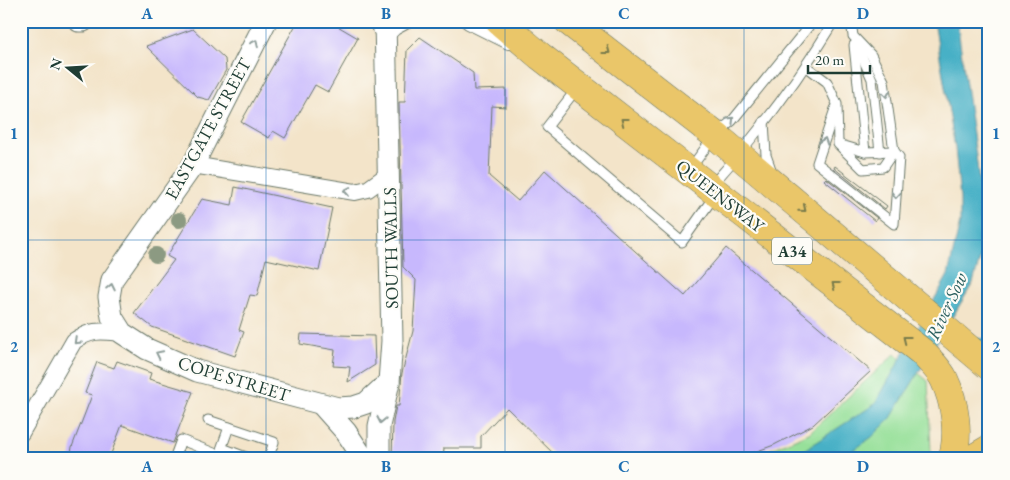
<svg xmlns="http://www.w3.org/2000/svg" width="1010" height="480" viewBox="0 0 1010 480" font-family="'EB Garamond',serif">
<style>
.green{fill:#97e09a;stroke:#5b8e67}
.water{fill:#47b0c6;stroke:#33767d}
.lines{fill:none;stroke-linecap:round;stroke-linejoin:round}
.stream{stroke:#47b0c6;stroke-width:6}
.building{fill:#c7b8fd}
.service-casing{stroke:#697768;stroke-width:11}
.minor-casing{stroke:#697768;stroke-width:18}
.tertiary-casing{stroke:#697768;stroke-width:23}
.trunk-casing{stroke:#697768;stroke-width:29}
.service{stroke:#fff;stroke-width:9}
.minor{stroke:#fff;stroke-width:16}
.tertiary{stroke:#fff;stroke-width:21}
.trunk{stroke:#eac669;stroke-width:28}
.tree{fill:#8c9a82}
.oneway{stroke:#8f9e9a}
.oneway2{stroke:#7a7b4c}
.grid{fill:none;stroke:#1f6fb2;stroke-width:1;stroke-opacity:0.55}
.labels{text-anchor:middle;stroke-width:4.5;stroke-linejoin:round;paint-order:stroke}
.shield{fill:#fdfcf7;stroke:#62766e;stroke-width:1}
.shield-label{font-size:16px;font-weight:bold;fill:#1f3d34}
.street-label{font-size:18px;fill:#1f3d34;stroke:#fdfcf7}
.water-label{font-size:19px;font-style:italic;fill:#2b6060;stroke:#fdfcf7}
.neatline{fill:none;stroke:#1f6fb2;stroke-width:2}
.grid-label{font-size:16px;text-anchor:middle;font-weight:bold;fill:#1f6fb2}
</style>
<rect width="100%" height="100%" fill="#fdfcf7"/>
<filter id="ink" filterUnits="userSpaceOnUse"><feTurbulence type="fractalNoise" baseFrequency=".02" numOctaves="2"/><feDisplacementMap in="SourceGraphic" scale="10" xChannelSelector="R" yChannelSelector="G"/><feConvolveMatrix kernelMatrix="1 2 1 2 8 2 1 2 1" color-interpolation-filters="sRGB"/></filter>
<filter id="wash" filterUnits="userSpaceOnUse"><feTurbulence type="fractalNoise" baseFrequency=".0096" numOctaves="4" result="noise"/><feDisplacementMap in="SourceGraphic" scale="20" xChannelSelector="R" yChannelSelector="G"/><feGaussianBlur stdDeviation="1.12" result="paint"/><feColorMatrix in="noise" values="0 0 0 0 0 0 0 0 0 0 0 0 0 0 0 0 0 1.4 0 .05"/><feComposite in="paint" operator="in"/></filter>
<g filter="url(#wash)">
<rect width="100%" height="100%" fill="#f3e4c9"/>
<path class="green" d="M895,354L928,381L931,454L929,459H748L809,433Z"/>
<path class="water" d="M934,21H957L977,163L984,232L980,259L973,283L891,418L872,437L841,459H790L875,404L948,275L960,222V198L955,148Z"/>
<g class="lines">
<path class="stream" d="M973,341H989"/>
</g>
<g id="blocks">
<g class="building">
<path d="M298,21H329L358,38L328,92L315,85L285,138L273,131L269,138L241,122Z"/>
<path d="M193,29L225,59L226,70L209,100L198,97L146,46Z"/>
<path d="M420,37L473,73L474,90L506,89V107L492,106L489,176L518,201L545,170L685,296L726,248L871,371L813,425L774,445L736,459H559L507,408L481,436V448H444L443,459H392L393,422L396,406H399L402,373L413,331L416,280L403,267L399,102H405L407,50Z"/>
<path d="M835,166L887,206L885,209L834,168Z"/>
<path d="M826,178L877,218L875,221L824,180Z"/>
<path d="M235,187L332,208L319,271L266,259L257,296L250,295L239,330L244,332L235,356L152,327L134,313L174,260L167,256L202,199L232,205Z"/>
<path d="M301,334L374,336L375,365L348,382L350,367L333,366L335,350L300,344Z"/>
<path d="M117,361L151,373L149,379L193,392L173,443L122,425L109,459H70L72,447L92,395L85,393L97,362L114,368Z"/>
</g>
</g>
</g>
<g filter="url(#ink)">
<use href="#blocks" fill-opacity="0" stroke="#697768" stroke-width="1"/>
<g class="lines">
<g class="service-casing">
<g id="service">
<path d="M856,43L872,79L880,152"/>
<path d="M854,45L865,152"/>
<path d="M807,67L827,82L837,104L838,144L863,169L883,167L894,151L884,81L871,55L853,36L851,21"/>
<path d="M578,87L547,127L682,242L715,195"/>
<path d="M835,109L817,163L894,224L899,157L894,151L865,152L841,145"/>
<path d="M764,121L766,155L772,172"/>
<path d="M690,169L715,135L732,121L813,21"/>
<path d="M712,185C757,135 799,79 834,21"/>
<path d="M208,420L229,427"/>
<path d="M222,448L251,459"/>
<path d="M174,459L181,440L219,455L229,427L274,442L268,459"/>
</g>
</g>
<g class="minor-casing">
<g id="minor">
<path d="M469,21L509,41"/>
<path d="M381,29L385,36L394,27L405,21"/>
<path d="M193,165L355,192L368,189L390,173"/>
<path d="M21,433L74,341C92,329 100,331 122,333"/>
</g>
</g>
<g class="tertiary-casing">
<g id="tertiary">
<path d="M79,21H83"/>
<path d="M266,21L193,165L112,280L109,297L112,317L122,333L147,349L197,371L338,408L354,407L366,403L389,382"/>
<path d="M322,405L346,432L364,459"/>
<path d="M379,459V426L389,382L392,341L385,21"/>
</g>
</g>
<g class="trunk-casing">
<g id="trunk">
<path d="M499,21L540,56L922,352C929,360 940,370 944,379C955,402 960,435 952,459"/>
<path d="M568,21L715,135L989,366"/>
<path d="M972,459L989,449"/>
</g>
</g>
<use href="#service" class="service"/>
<use href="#minor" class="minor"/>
<use href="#tertiary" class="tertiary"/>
<use href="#trunk" class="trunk"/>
</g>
<g class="tree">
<circle cx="179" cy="220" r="8"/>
<circle cx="156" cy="255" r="8"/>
</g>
<defs><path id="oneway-chevron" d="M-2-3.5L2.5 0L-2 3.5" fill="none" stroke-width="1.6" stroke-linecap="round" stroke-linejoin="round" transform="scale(1.25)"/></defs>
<g class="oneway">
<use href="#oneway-chevron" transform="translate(255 43) rotate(-64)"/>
<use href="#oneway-chevron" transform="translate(886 94) rotate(82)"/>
<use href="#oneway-chevron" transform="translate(731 120) rotate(-46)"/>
<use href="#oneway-chevron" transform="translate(824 141) rotate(-71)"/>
<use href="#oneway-chevron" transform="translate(347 191) rotate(-170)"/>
<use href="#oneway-chevron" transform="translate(896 195) rotate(94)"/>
<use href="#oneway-chevron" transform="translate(111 287) rotate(-78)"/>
<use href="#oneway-chevron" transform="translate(77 341) rotate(136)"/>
<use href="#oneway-chevron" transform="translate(159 354) rotate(-154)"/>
<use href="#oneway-chevron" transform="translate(381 420) rotate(101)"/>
</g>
<g class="oneway2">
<use href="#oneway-chevron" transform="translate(607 51) rotate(37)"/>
<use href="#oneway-chevron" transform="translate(624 121) rotate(-142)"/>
<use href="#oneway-chevron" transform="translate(803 209) rotate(40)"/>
<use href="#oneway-chevron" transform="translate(835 285) rotate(-142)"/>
<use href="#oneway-chevron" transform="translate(906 339) rotate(-142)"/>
</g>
</g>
<path class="grid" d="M266,21V459M505,21V459M744,21V459M21,240H989"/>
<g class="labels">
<rect class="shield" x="772" y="237.5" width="40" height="27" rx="4"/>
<g class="shield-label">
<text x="792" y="257">A34</text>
</g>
<g class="street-label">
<text transform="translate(208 129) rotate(-61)" y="6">EASTGATE STREET</text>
<text transform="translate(720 196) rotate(38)" y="6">QUEENSWAY</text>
<text transform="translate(391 248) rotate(-91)" y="6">SOUTH WALLS</text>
<text transform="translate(234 379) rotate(17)" y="6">COPE STREET</text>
</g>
<g class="water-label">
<text transform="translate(946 306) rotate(-65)" y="7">River Sow</text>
</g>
</g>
<rect width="1010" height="480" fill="none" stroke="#fdfcf7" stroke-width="55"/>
<g transform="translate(68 68) rotate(288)" stroke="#fdfcf7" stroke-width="4" paint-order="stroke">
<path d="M0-4L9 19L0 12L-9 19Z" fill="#1f3d34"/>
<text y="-8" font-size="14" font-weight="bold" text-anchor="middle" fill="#1f3d34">N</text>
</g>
<path d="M808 65v8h62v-8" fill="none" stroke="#1f3d34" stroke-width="2.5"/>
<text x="815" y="65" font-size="15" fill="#1f3d34" stroke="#fdfcf7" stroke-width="4" paint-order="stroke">20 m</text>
<rect x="28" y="28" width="954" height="424" class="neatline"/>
<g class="grid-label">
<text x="147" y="19">A</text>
<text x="386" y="19">B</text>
<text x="624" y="19">C</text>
<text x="863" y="19">D</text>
<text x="14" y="139">1</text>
<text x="996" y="139">1</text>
<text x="14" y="352">2</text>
<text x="996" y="352">2</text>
<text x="147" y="472">A</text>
<text x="386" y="472">B</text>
<text x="624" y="472">C</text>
<text x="863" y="472">D</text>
</g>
</svg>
